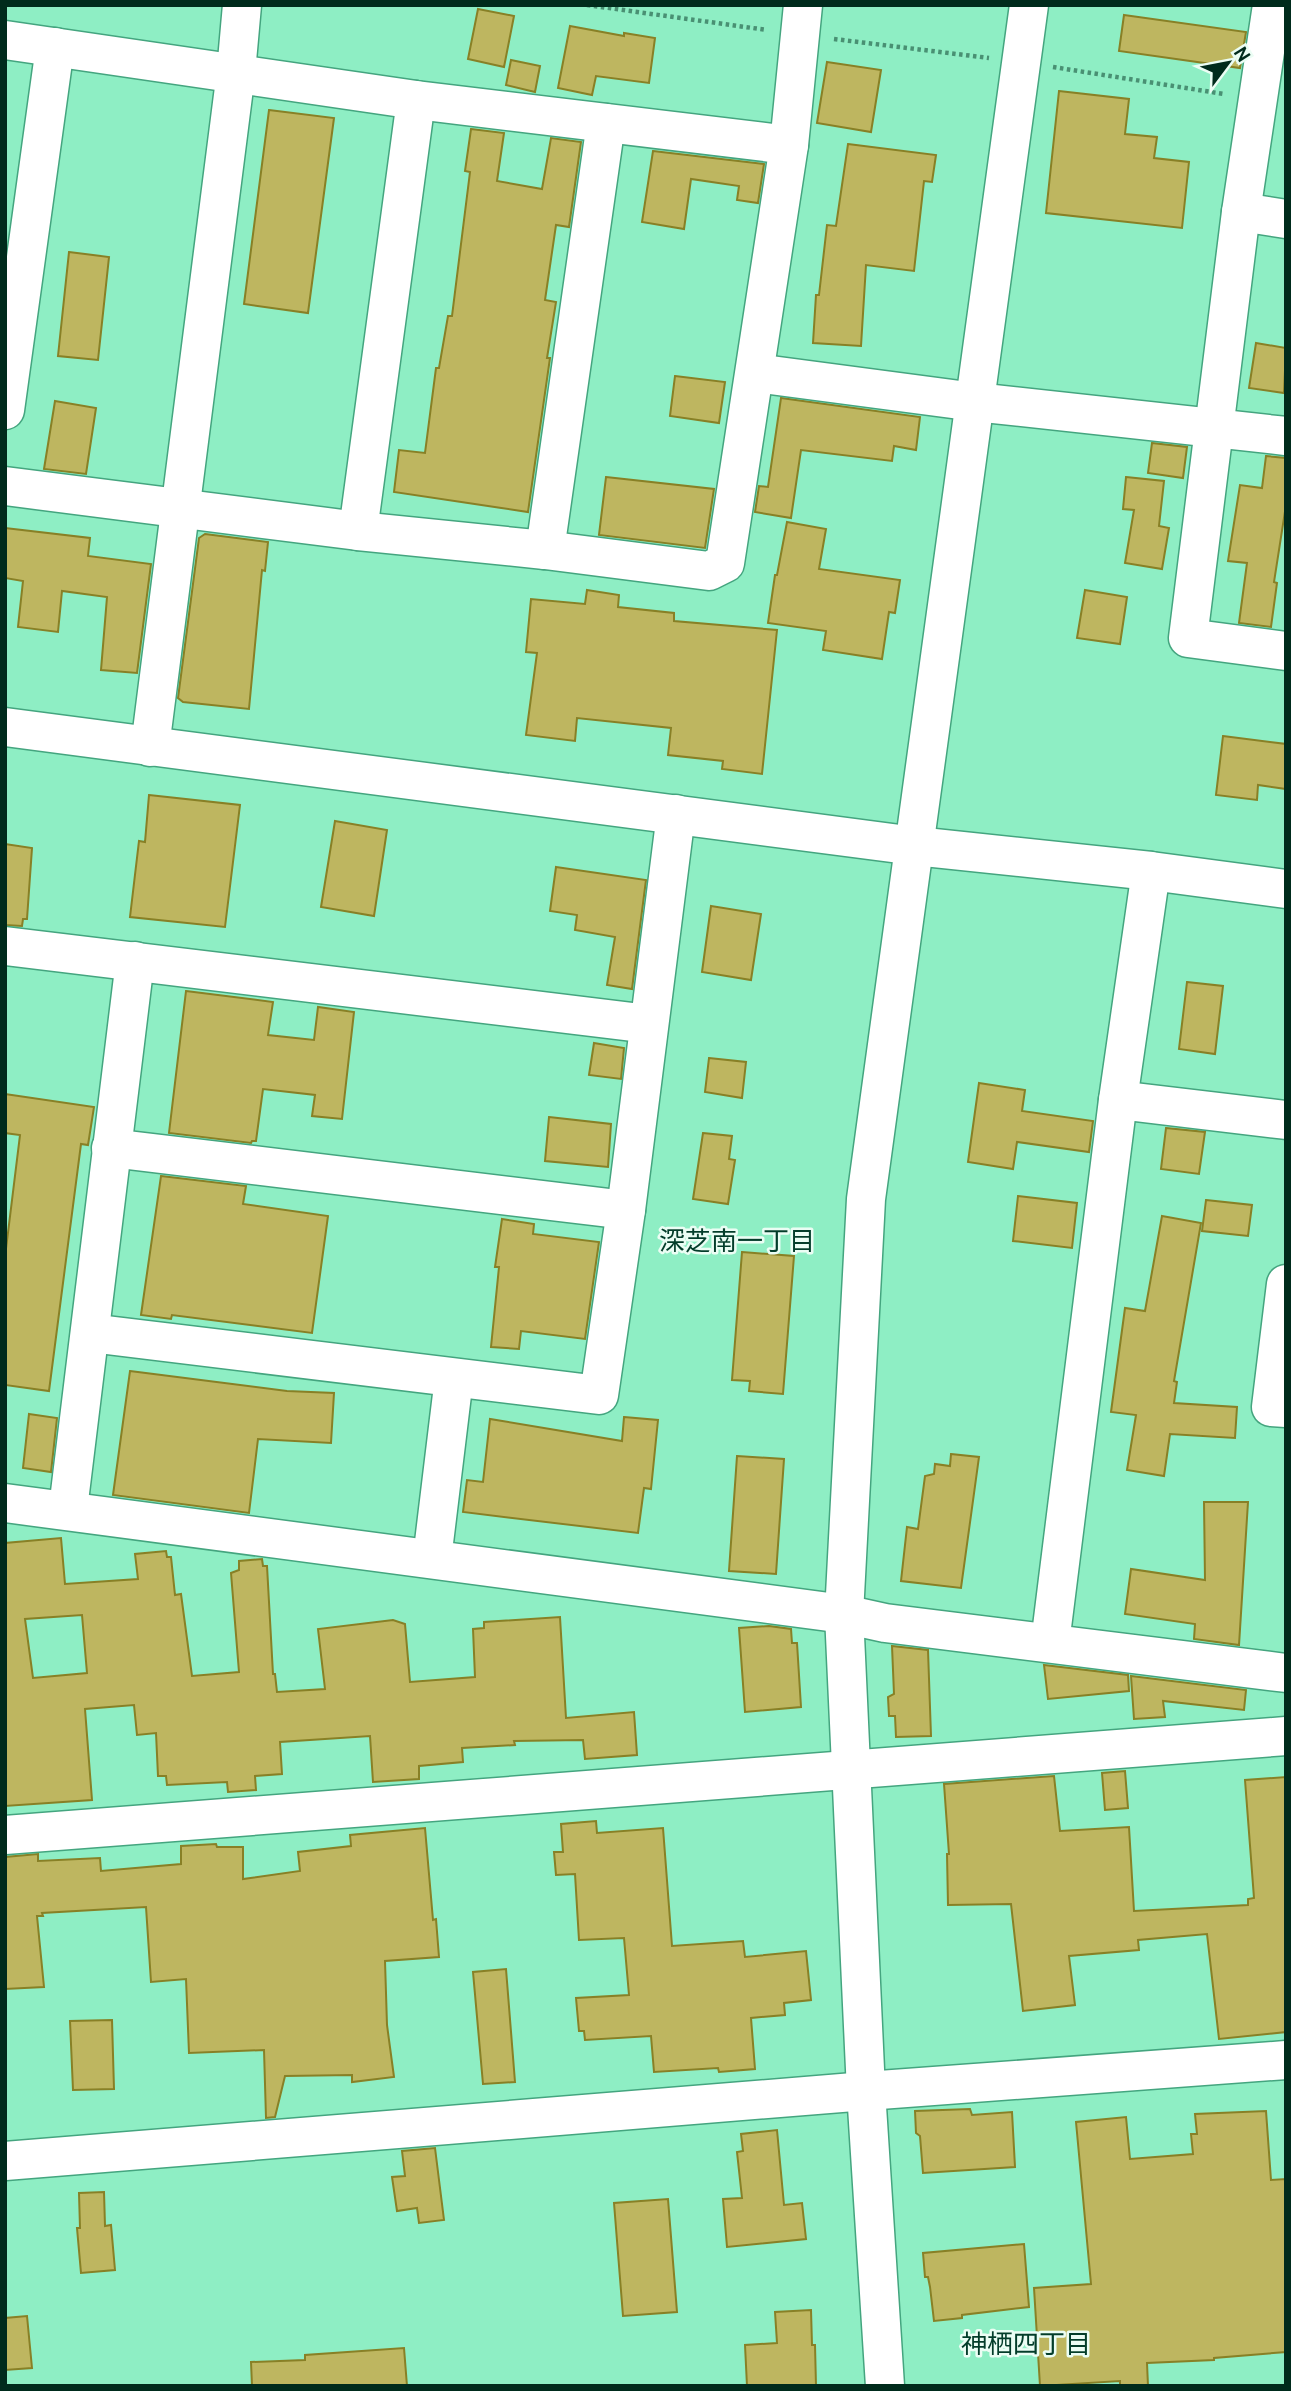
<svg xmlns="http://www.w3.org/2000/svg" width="1291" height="2391" viewBox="0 0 1291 2391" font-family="Cabin,'Noto Sans JP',sans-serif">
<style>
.building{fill:#beb660;stroke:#888026;stroke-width:2;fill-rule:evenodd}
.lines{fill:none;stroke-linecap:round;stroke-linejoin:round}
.minor-casing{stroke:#44a57f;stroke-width:41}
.path{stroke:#499073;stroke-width:4.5;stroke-dasharray:3.5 3.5;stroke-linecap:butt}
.minor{stroke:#fff;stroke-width:38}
.labels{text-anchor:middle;stroke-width:5;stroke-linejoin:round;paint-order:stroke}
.neighbourhood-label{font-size:26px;fill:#033d2a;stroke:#ebfdf4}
</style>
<rect width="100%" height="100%" fill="#8eeec4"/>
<g class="building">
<path d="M478,9L514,16L504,67L468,59Z"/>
<path d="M1124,15L1246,32L1240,68L1119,51Z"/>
<path d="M570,26L624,36V33L655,38L649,83L596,76L592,95L558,88Z"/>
<path d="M511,60L540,66L535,92L506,85Z"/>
<path d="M827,62L881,70L871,132L817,123Z"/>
<path d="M1059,91L1129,99L1125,134L1157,137L1154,158L1189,162L1182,228L1046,213Z"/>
<path d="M269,110L334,118L308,313L244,304Z"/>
<path d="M471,129L504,133L497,181L542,189L551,138L581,142L569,227L556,225L545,300L556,302L547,358H550L528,512L394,492L399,450L425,453L436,368H439L448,316H452L470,172L465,171Z"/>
<path d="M848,144L936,155L932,182L924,181L914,271L866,265L861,346L813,343L816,295H819L827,225L836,226Z"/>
<path d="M653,151L764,164L758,203L737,200L739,186L691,179L684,229L642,222Z"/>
<path d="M69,252L109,257L98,360L58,356Z"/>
<path d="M1256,343L1286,348L1284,393L1249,388Z"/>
<path d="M675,376L725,382L719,423L670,416Z"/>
<path d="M781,398L920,417L916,450L894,446L892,461L801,450L791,518L755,512L759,486L768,487Z"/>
<path d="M55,401L96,408L86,474L44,469Z"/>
<path d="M1152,443L1187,447L1183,478L1148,473Z"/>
<path d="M1266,456L1286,458V505L1274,582L1277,583L1271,627L1239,623L1247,563L1228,561L1240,485L1262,488Z"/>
<path d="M606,477L714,489L705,548L599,535Z"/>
<path d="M1126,477L1164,481L1159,526L1169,528L1162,569L1125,563L1134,510L1123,509Z"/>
<path d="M787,522L826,529L819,569L900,580L895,613L889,612L882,659L823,650L826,631L768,623L775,575H777Z"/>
<path d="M5,528L90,538L88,556L151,564L137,673L101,670L107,597L62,591L58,632L18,627L23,581L5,578Z"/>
<path d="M205,534L268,542L265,571L262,570L249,709L183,702L178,698L199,538Z"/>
<path d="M587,590L619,595L618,607L674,613V621L777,630L762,774L722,769L723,761L668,755L671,728L577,718L575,741L526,735L537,653L526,652L531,599L585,604Z"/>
<path d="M1085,590L1127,597L1120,644L1077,638Z"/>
<path d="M1223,736L1286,744V789L1258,785L1257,800L1216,795Z"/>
<path d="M149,795L240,805L225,927L130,917L139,841L145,842Z"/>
<path d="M335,821L387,830L374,916L321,907Z"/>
<path d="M5,844L32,848L27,919H23L22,926L5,925Z"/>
<path d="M556,867L646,880L632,989L607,985L615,937L575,930L577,915L550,911Z"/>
<path d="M711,906L761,914L751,980L702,972Z"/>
<path d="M1187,982L1223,986L1215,1054L1179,1049Z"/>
<path d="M186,991L273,1002L268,1035L314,1040L318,1007L354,1012L342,1119L312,1116L315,1095L263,1089L256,1141H252L251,1143L169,1133Z"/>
<path d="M594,1043L624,1048L621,1079L589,1075Z"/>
<path d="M709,1058L746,1062L742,1098L705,1092Z"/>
<path d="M979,1083L1025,1090L1022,1111L1093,1121L1089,1152L1017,1142L1013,1169L968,1162Z"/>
<path d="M5,1094L94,1107L88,1145L81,1144L49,1391L5,1385V1257L20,1135L5,1133Z"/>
<path d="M549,1117L611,1124L608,1167L545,1161Z"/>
<path d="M1166,1128L1205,1132L1199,1174L1161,1169Z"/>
<path d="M703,1133L732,1136L729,1159L735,1160L728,1204L693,1199Z"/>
<path d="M161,1176L246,1186L243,1204L328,1216L312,1333L172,1315L171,1319L141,1315Z"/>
<path d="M1018,1196L1077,1203L1072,1248L1013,1241Z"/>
<path d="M1206,1200L1252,1205L1248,1236L1202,1231Z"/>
<path d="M1162,1216L1201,1223L1174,1381L1177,1382L1174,1403L1237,1407L1235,1438L1170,1434L1164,1476L1127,1470L1136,1415L1111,1412L1125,1308L1145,1311Z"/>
<path d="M502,1219L534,1224L533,1234L599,1242L585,1339L521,1331L519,1349L491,1347L499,1267H495Z"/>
<path d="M742,1252L794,1256L783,1394L749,1391L750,1381L732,1380Z"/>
<path d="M130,1371L287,1391L334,1393L331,1443L258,1439L249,1513L113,1495Z"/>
<path d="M29,1414L57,1418L51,1472L23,1468Z"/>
<path d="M624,1417L658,1420L651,1489L644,1488L638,1533L463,1512L467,1480L483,1482L490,1419L622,1441Z"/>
<path d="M951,1454L979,1457L961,1588L901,1581L907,1527L918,1529L925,1476L934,1474L935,1464L950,1466Z"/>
<path d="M737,1456L784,1459L776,1574L729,1571Z"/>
<path d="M1204,1502H1248L1239,1645L1194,1639L1195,1624L1125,1614L1131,1569L1205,1580Z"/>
<path d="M61,1538L65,1584L138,1579L135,1554L166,1551L167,1557H171L175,1595L181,1594L192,1676L239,1672L231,1573L239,1570V1561L262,1559L263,1566H267L273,1674H275L277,1692L325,1689L318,1629L393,1620L405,1624L410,1682L475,1677L473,1629L484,1628V1622L560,1617L566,1718L634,1712L637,1755L585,1759L583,1740L514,1741L515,1745L462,1748L463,1762L419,1766V1779L373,1782L370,1736L280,1742L282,1774L255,1776L256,1790L228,1792L227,1782L167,1785L166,1776H158L156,1733L137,1735L134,1705L85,1709L92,1800L5,1806V1543ZM82,1615L87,1673L33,1678L25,1619Z"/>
<path d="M769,1626L791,1629L792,1643H797L801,1707L745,1712L739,1628Z"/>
<path d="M892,1646L928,1650L931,1736L896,1737L895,1716H889L888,1697L894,1694Z"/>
<path d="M1044,1665L1128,1675L1129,1691L1048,1699Z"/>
<path d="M1131,1676L1246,1690L1244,1710L1163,1701L1165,1717L1134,1719Z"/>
<path d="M1125,1771L1128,1808L1105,1810L1102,1773Z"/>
<path d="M1054,1776L1060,1831L1129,1827L1134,1911L1248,1905V1899L1254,1898L1245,1780L1286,1777V2032L1219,2039L1207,1934L1138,1940L1139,1950L1069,1956L1075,2005L1023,2011L1011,1904L948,1905L947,1854H949L944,1784Z"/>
<path d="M596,1821L597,1833L663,1828L672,1946L743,1941L745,1957L806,1951L811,2000L784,2003L785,2015L751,2018L755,2069L719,2072L718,2068L654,2072L651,2036L585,2040L584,2031H579L576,1998L629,1995L624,1938L579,1940L575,1874L556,1875L554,1852H563L561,1824Z"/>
<path d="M425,1828L433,1920L436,1919L439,1957L385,1961L387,2025L394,2077L352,2082V2075L285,2076L275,2117L266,2118L264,2050L189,2053L186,1979L151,1982L146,1907L42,1913L43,1916H37L44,1987L5,1989V1857L38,1854V1861L100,1858L101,1871L181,1864V1846L216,1844L217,1847H243V1879L300,1871L298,1852L351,1846L350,1835Z"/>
<path d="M506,1969L515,2082L483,2084L473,1972Z"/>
<path d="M112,2020L114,2089L73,2090L70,2021Z"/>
<path d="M970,2109L972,2115L1012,2112L1015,2167L923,2173L920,2136L916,2133L915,2111Z"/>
<path d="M1266,2111L1271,2180L1286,2179V2352L1214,2358V2360L1147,2363L1148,2386H1120V2381L1040,2386L1034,2288L1091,2284L1076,2122L1126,2117L1130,2159L1193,2154L1191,2134H1197L1195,2114Z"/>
<path d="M777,2130L784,2205L802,2203L806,2239L727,2247L723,2199L742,2198L737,2152L743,2151L741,2134Z"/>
<path d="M435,2148L444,2220L419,2223L417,2208L397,2211L392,2177L405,2176L402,2151Z"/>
<path d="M104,2192L105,2226L111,2225L115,2270L81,2273L77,2228H80L79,2193Z"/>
<path d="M668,2199L677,2312L623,2316L614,2203Z"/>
<path d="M1024,2244L1029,2307L962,2315V2318L934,2321L930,2287L928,2277H925L923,2253Z"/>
<path d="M811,2310L812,2345H815L816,2386H747L745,2345L777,2343L775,2312Z"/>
<path d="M27,2316L32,2368L5,2370V2318Z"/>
<path d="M404,2348L407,2386H252L251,2362L305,2360V2355Z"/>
</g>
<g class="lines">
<g class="minor-casing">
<g id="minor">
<path d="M1272,5L1241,212L1188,638L1286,651"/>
<path d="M5,40L416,100L789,145"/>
<path d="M1241,212L1286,219"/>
<path d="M755,373L975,402L1286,436"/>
<path d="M5,410L55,47"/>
<path d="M5,486L358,531L545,550L709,571L725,563L789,145L803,5"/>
<path d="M358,531L416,100"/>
<path d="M545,550L606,123"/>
<path d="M5,727L915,846L1151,871L1286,889"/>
<path d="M150,747L236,72L242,5"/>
<path d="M5,946L649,1024"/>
<path d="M1118,1100L1286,1120"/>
<path d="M111,1148L626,1210"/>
<path d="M1286,1284L1271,1407L1286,1408"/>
<path d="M90,1333L599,1395L626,1210L676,814"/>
<path d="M5,1503L844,1614L885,1623L1286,1673"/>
<path d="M68,1509L135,961"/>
<path d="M432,1559L454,1378"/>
<path d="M1050,1643L1118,1100L1151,871"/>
<path d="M5,1835L1286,1736"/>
<path d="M5,2161L866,2091L1286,2060"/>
<path d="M885,2386L866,2091L844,1614L866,1199L1029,5"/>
</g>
</g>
<g class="path">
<path d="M587,5L767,30"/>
<path d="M834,39L989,58"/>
<path d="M1053,67L1224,94"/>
</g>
<use href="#minor" class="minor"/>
</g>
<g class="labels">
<g class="neighbourhood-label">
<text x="737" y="1250">深芝南一丁目</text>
<text x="1026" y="2353">神栖四丁目</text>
</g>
</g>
<rect width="1291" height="2391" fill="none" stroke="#002b1c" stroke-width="14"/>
<g transform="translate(1228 63) rotate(58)" stroke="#ebfdf4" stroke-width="5" paint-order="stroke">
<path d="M0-5L12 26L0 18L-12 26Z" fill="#002b1c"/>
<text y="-10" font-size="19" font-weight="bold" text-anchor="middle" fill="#002b1c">N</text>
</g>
</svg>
